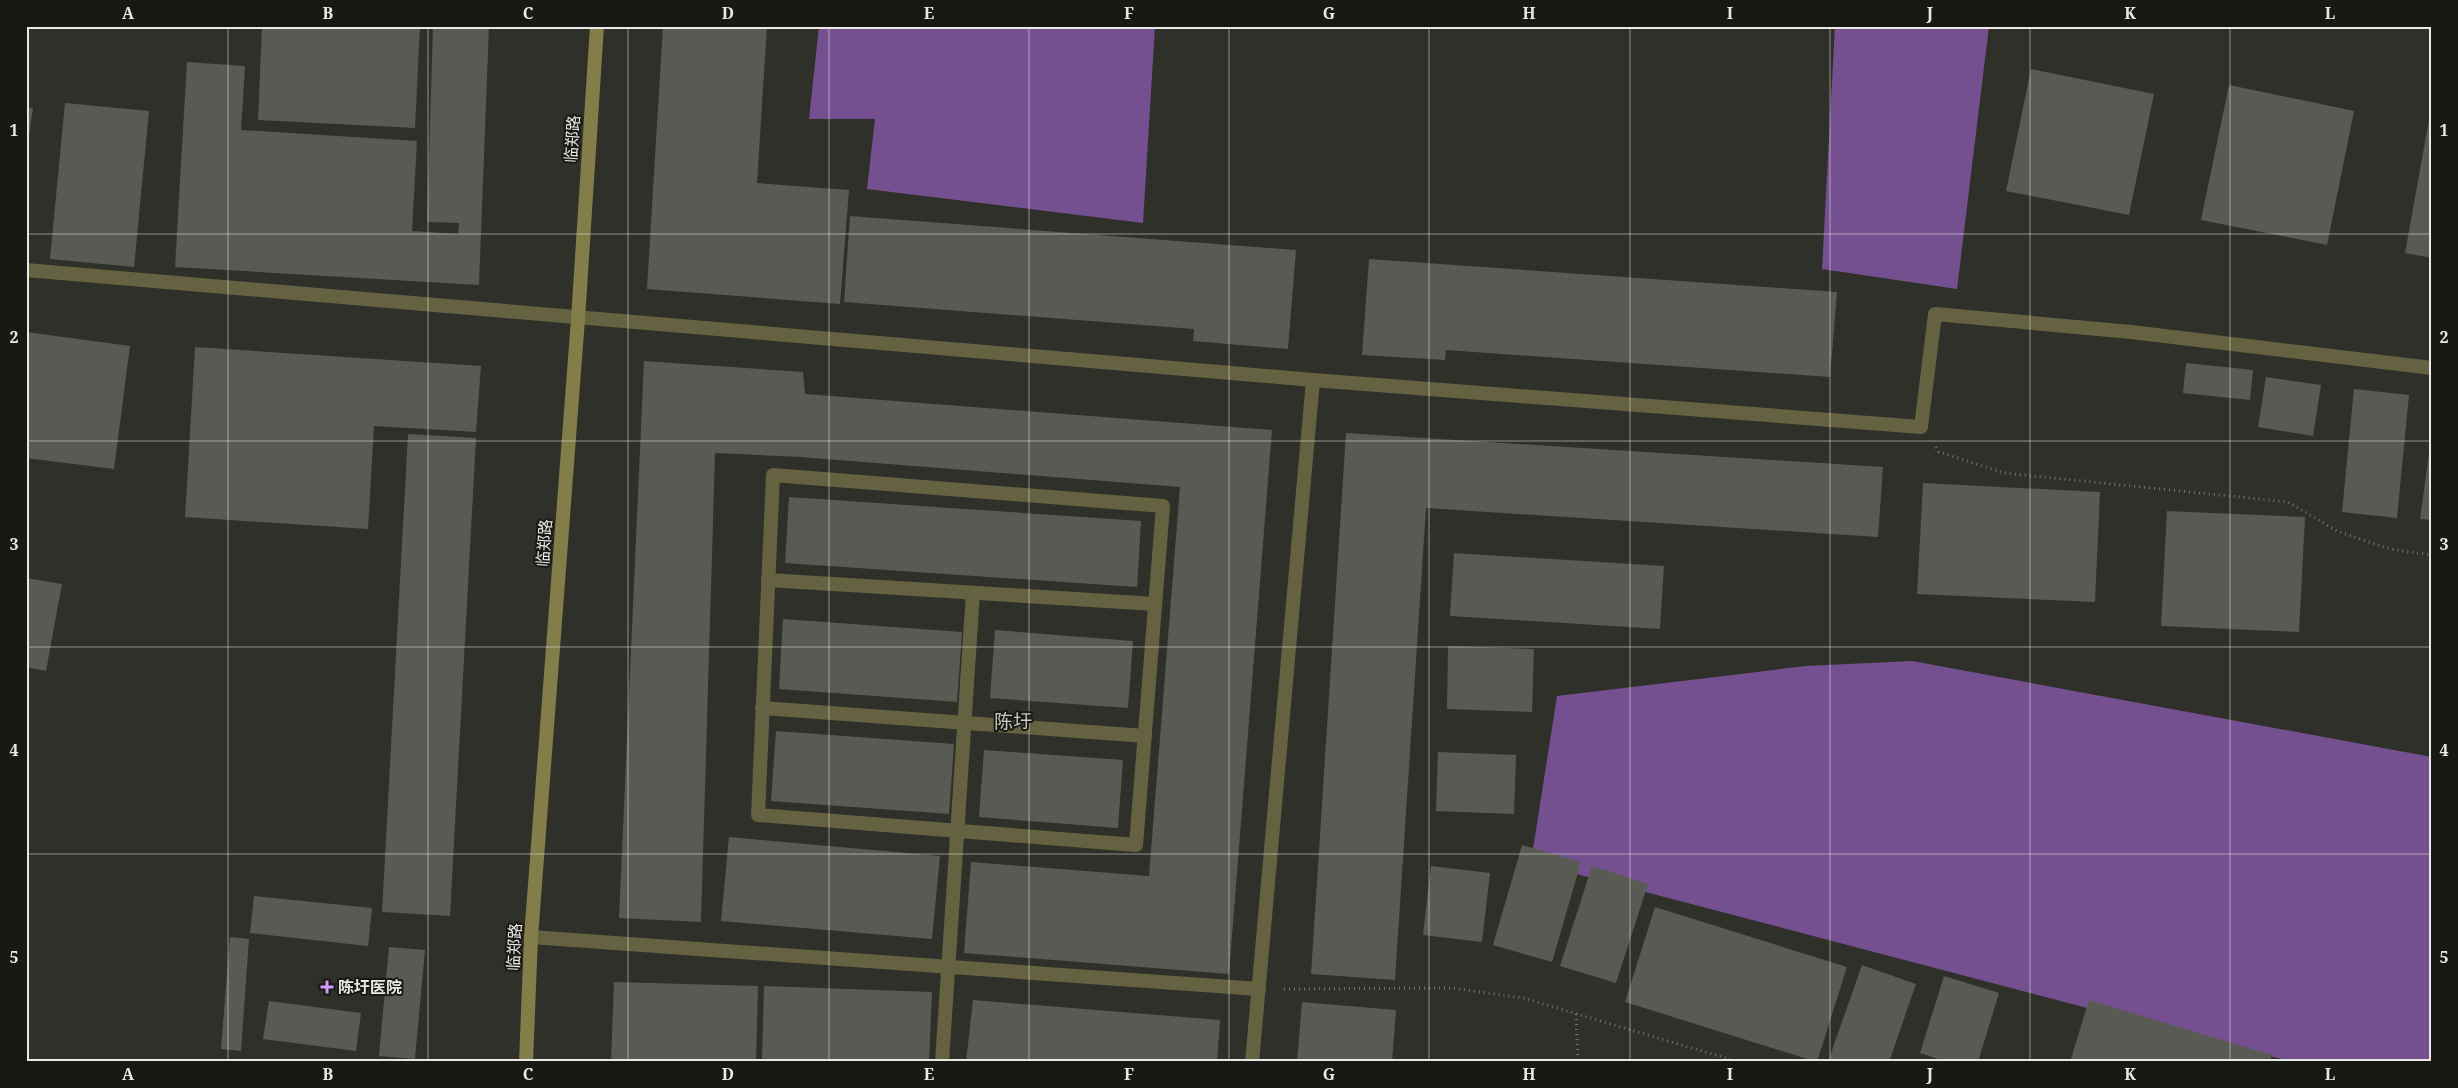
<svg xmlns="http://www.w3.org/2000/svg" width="2458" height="1088" viewBox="0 0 2458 1088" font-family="'Noto Serif','Noto Sans SC',serif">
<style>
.forest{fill:#755091}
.building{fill:#5a5a54}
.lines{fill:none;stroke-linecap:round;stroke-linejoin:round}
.path{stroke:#74746f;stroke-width:3;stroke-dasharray:1 4;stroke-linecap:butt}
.service{stroke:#656241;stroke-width:14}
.minor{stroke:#656241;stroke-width:14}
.secondary{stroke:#837d49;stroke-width:14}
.grid{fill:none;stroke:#e8e8e4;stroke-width:1;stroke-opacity:0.55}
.poi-dot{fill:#d39cfc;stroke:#181815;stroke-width:2}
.labels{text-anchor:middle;stroke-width:4;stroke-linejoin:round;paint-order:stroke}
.street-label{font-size:16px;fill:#e8e8e4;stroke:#181815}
.poi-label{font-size:16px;font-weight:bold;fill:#e8e8e4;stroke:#181815;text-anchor:start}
.quarter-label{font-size:19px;fill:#c9c9c2;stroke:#181815}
.neatline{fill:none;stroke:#e8e8e4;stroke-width:2}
.grid-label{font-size:16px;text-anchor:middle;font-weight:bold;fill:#e8e8e4}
</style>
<rect width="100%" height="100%" fill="#30302a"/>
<g class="forest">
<path d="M819,26H1155L1143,223L867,189L875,119H809Z"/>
<path d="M1835,26H1989L1957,289L1822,269Z"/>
<path d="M1912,661L2432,757V1062H2293L1531,862L1557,696L1806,666Z"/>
</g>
<g class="building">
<path d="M262,26H420L415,128L258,120Z"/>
<path d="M433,26H489L479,285L175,267L187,62L245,66L241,130L417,141L412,231L458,234L459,223L427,222Z"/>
<path d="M663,26H767L757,183L849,190L840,304L647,289Z"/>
<path d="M2031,69L2154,94L2129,215L2006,191Z"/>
<path d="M2229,85L2354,111L2327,245L2201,220Z"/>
<path d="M65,103L149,111L134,267L50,259Z"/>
<path d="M26,107L33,108L27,149H26Z"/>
<path d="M2429,120L2432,121V258L2405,253Z"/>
<path d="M850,216L1296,250L1288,349L1193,341L1194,329L844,302Z"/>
<path d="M1369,259L1837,292L1830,377L1446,350L1445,360L1362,355Z"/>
<path d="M26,332L130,346L114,469L26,458Z"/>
<path d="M195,347L481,366L476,432L374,426L368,529L185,517Z"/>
<path d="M644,361L803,372L805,394L1272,430L1229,974L964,953L971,862L1149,876L1180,487L800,457L715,453L701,922L619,918Z"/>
<path d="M2186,363L2253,370L2250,400L2183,393Z"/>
<path d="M2266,377L2321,385L2313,436L2258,427Z"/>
<path d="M2354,389L2409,395L2397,518L2342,512Z"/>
<path d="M1346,433L1883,467L1878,537L1426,508L1395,980L1311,974Z"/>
<path d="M408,434L476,438L450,916L382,912Z"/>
<path d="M2431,439H2432V520L2420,519Z"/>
<path d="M1923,483L2100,492L2095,602L1917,594Z"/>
<path d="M789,497L1141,521L1137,587L785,563Z"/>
<path d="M2167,511L2305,517L2299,632L2161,626Z"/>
<path d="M1454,553L1664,566L1660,629L1450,616Z"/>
<path d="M26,578L62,584L46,671L26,667Z"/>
<path d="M783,619L962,632L957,702L779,689Z"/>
<path d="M995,630L1133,641L1128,708L990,698Z"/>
<path d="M1448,646L1534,649L1532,712L1447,709Z"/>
<path d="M776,731L954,744L949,814L771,801Z"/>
<path d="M984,750L1123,760L1118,828L979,817Z"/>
<path d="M1438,752L1516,755L1514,814L1436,811Z"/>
<path d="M729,837L940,856L932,939L721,921Z"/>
<path d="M1522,845L1581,862L1552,962L1493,945Z"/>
<path d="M1431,866L1490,873L1482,942L1423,935Z"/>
<path d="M1592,866L1648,884L1616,983L1560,966Z"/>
<path d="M254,896L372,908L368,946L250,933Z"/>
<path d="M1655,907L1847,967L1817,1062L1625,1002Z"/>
<path d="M230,937L249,939L241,1051L221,1049Z"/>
<path d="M389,947L425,950L415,1059L379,1056Z"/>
<path d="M1862,965L1916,984L1889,1062H1838L1829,1059Z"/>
<path d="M1944,976L1999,993L1978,1062H1947L1920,1053Z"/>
<path d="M614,982L758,986L756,1062H611Z"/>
<path d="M764,986L932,992L929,1062H762Z"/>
<path d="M973,1000L1220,1020L1217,1062H966Z"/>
<path d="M2089,1000L2272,1055L2270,1062H2070Z"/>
<path d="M269,1001L361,1013L356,1051L263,1039Z"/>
<path d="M1302,1002L1396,1010L1392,1062H1297Z"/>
</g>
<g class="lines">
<g class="path">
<path d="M1936,447L1939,452L2004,473L2288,502L2337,531L2390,549L2432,555"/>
<path d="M1284,989L1452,988L1523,998L1739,1062"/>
<path d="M1576,1014L1578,1062"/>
</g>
<g class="service">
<path d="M773,475L1163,506L1136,845L758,815Z"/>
<path d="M768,580L1155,604"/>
<path d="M762,708L1145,736"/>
<path d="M942,1062L973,593"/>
</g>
<g class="minor">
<path d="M26,270L1313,380L1921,427L1935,314L2131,332L2432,368"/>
<path d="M531,937L1259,989"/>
<path d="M1252,1062L1313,380"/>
</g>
<path class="secondary" d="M526,1062L531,937L578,319L597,26"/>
</g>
<path class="grid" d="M228,26V1062M428,26V1062M628,26V1062M829,26V1062M1029,26V1062M1229,26V1062M1429,26V1062M1630,26V1062M1830,26V1062M2030,26V1062M2230,26V1062M26,234H2432M26,441H2432M26,647H2432M26,854H2432"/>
<path class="poi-dot" d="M324.5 979.5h5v5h5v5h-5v5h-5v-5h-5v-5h5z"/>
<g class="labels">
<g class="street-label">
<text transform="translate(572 139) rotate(-86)" y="6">临郑路</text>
<text transform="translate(544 543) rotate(-86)" y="6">临郑路</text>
<text transform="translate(514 947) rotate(-87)" y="6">临郑路</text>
</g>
<g class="poi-label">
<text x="338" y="993">陈圩医院</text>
</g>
<g class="quarter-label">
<text x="1013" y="728">陈圩</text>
</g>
</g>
<rect width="2458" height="1088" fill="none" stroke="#181815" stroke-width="55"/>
<rect x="28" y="28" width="2402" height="1032" class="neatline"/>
<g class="grid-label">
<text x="128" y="19">A</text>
<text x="328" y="19">B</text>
<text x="528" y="19">C</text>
<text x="728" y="19">D</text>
<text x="929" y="19">E</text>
<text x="1129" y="19">F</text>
<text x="1329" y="19">G</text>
<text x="1529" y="19">H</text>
<text x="1730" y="19">I</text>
<text x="1930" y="19">J</text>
<text x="2130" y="19">K</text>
<text x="2330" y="19">L</text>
<text x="14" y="136">1</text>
<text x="2444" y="136">1</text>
<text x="14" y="343">2</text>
<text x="2444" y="343">2</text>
<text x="14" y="550">3</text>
<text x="2444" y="550">3</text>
<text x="14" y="756">4</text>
<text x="2444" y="756">4</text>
<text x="14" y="963">5</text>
<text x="2444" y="963">5</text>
<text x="128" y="1080">A</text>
<text x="328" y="1080">B</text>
<text x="528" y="1080">C</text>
<text x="728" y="1080">D</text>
<text x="929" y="1080">E</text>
<text x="1129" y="1080">F</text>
<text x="1329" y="1080">G</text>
<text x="1529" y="1080">H</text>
<text x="1730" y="1080">I</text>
<text x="1930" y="1080">J</text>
<text x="2130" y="1080">K</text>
<text x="2330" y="1080">L</text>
</g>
</svg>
